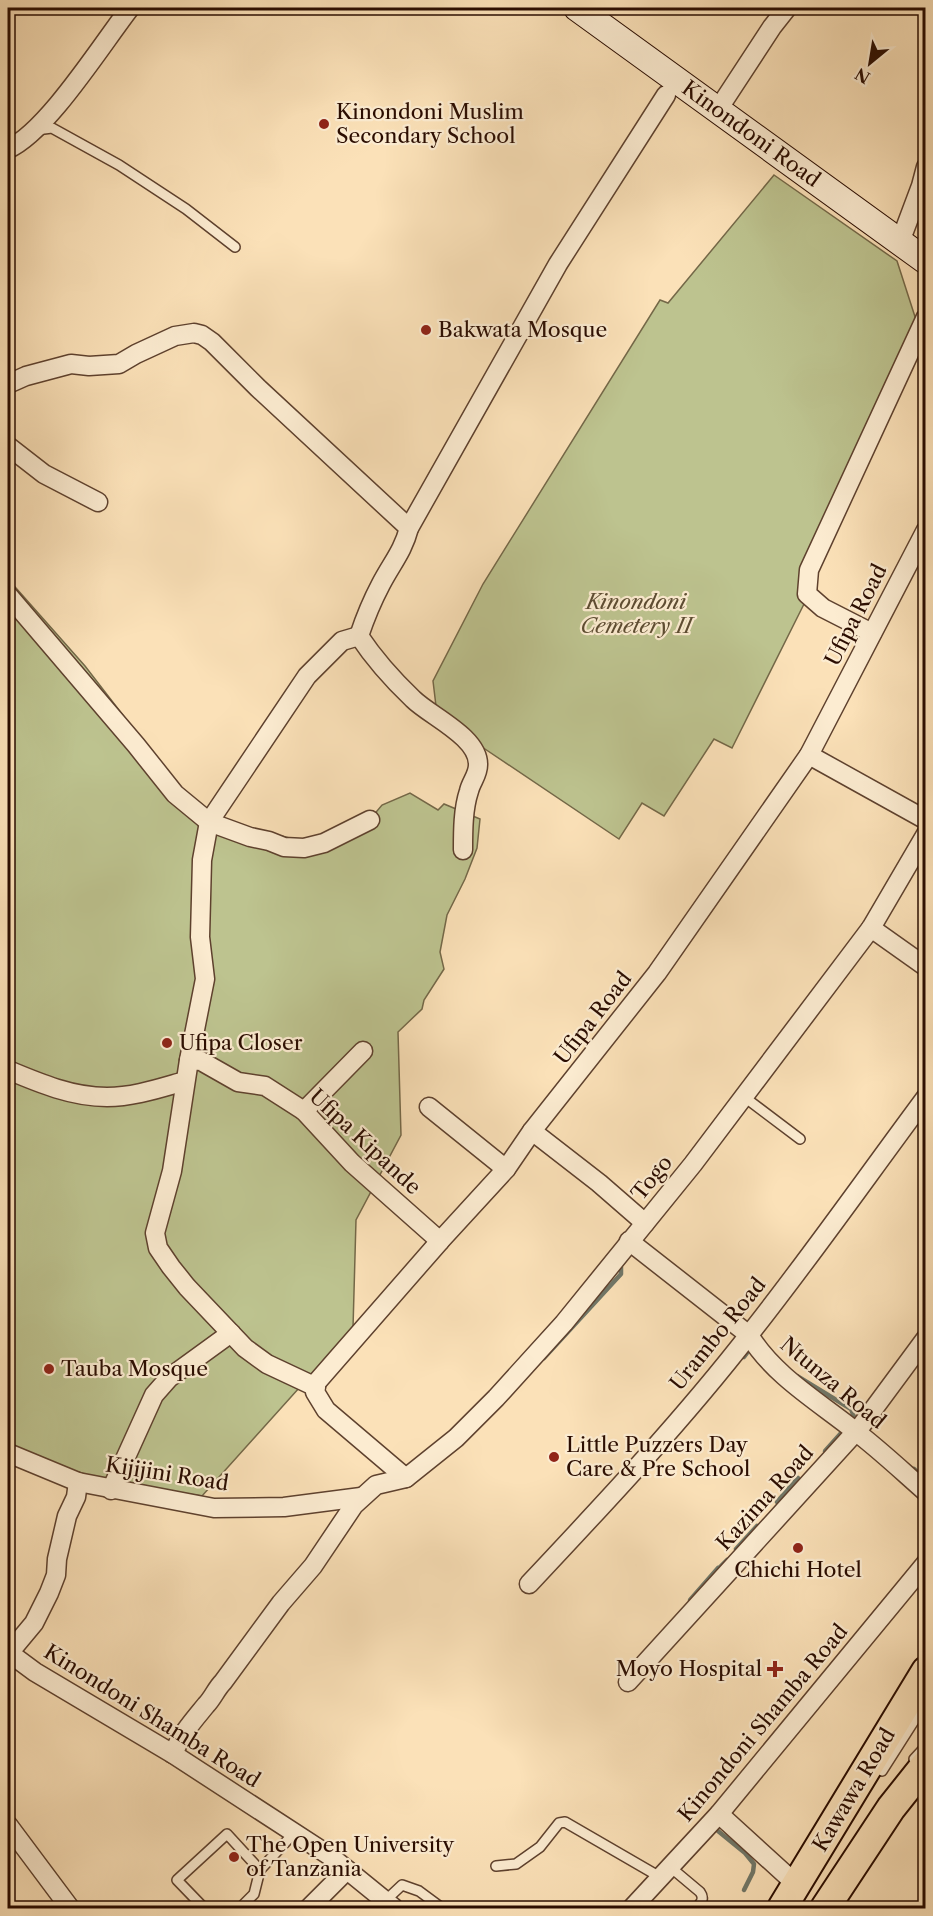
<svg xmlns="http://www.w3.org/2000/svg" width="933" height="1916" viewBox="0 0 933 1916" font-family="'Libre Caslon Text',serif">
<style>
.green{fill:#bdc38f;stroke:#746848;stroke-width:1.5}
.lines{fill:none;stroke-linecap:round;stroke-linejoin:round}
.stream{stroke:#707768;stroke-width:4.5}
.lane-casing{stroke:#5e412e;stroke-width:12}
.street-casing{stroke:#5e412e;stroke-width:21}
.secondary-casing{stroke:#2a0c00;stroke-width:28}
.primary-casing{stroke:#2a0c00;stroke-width:32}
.lane{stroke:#fcecd1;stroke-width:9}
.street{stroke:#fcecd1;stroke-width:18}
.secondary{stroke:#fcecd1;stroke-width:26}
.primary{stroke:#fbe1b8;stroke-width:28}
.poi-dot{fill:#8f2418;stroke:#fcecd1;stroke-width:2}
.labels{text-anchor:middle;stroke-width:4.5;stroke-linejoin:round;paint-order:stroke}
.poi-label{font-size:21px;fill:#2a0c00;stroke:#fcecd1;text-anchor:start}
.street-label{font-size:21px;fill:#2a0c00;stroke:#fcecd1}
.park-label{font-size:21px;font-style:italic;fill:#5d4c32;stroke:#fcecd1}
</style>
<rect width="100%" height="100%" fill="#fbe1b8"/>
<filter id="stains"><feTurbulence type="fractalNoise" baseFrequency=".00333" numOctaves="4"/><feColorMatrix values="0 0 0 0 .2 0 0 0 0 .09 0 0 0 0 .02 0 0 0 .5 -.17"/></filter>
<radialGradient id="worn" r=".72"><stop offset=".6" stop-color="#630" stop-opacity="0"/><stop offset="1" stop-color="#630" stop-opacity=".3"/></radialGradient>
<g class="green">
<path d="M774,175L897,261L918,326L807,598L732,748L714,739L664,816L642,803L619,839L482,747L436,706L433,681L483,584L660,300L668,303Z"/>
<path d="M8,579L85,666L159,762L189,798L211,817L243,827L311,843L372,817L382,805L410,793L438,810L444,804L480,819L477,848L465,879L447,915L440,952L444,969L424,1000L422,1009L398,1032L401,1135L356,1220L353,1328L202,1496L122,1484L56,1468L8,1447Z"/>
</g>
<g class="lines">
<g class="stream">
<path d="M744,1357L747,1353"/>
<path d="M544,1358L621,1274V1267"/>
<path d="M797,1376L851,1409L854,1417"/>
<path d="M825,1451L842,1432"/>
<path d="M914,1469L926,1479"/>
<path d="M777,1502L798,1478"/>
<path d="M736,1549L757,1526"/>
<path d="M720,1567L727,1560"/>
<path d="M690,1600L718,1568"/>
<path d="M718,1831L745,1853L754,1864L753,1872L744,1890"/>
</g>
<g class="lane-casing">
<g id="lane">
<path d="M36,130L52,128L119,165L186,209L235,247"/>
<path d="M743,1096L800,1139"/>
<path d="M914,1759L926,1746"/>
<path d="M882,1771L926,1702"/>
<path d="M496,1866L516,1864L540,1847L559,1823L565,1822L660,1877"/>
<path d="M669,1866L700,1892C705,1899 701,1903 696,1908"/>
<path d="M385,1901L402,1885L419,1891L442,1908"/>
<path d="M204,1908L177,1880L227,1834L260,1870"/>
<path d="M240,1908L254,1894L260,1870L294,1833"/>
</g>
</g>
<g class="street-casing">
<g id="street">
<path d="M717,111L772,27L787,8"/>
<path d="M8,149C47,132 102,44 130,8"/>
<path d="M900,242L921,186L926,167"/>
<path d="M8,384L26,376L71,364L89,366L119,364L136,354L175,336L194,333L202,335L212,342L258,388L409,528"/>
<path d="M8,446L44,474L98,502"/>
<path d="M8,595L136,745L175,794L209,822L250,837L269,841L284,847L304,848L324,843L370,820"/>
<path d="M872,633L823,608L807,594L809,570L926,317"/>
<path d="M809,755L926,820"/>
<path d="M463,850C463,831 463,809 469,791C471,782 478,775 478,765C479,737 430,716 413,699C392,679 375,660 359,636C365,618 372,601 381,584C392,563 403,551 409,528L558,264L666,95"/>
<path d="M871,928L926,967"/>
<path d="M189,1060L201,1061L238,1082L265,1086L304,1111L352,1163L440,1241"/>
<path d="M8,1070C39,1083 72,1097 107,1097C134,1097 160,1088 185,1081"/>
<path d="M429,1107L506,1169"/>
<path d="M304,1111L363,1051"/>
<path d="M532,1131L599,1183L645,1223"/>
<path d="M629,1241L749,1335C774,1376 819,1402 855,1431C880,1450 902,1471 926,1492"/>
<path d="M316,1387L267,1364L245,1348L187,1287L171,1267L158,1248L155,1233L172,1171L189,1060L205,979L200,937L202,860L209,822L307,676L342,641L359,636"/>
<path d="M8,1453L78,1482L214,1508L284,1507L361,1497"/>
<path d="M406,1478L326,1410L315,1392L316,1383L440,1241L506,1169L532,1131L657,973L809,755L926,530"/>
<path d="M111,1490L154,1395L169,1378L231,1333"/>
<path d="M529,1584C606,1502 683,1420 752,1331C812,1255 868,1175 926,1097"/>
<path d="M8,1652L35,1672L173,1754L330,1856L394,1908"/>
<path d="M9,1653L34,1623L49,1593L56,1575L57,1559L67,1516L76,1497L78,1482"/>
<path d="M628,1682L861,1426L926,1338"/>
<path d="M173,1754C181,1734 193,1721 206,1705C213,1698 216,1689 223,1682L281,1603L313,1566L354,1505L376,1485L406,1478L456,1438L496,1398L564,1323L693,1164L871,928L926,834"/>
<path d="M719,1814L797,1885"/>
<path d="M8,1825L70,1908"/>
<path d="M309,1908L347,1870"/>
<path d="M632,1908L719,1814L926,1563"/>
</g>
</g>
<g class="secondary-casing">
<path id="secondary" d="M577,8L926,261"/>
</g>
<g class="primary-casing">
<g id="primary">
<path d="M782,1908L926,1671"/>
<path d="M825,1908L891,1808L926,1764"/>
</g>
</g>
<use href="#lane" class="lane"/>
<use href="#street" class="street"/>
<use href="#secondary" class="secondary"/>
<use href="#primary" class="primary"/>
</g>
<g class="poi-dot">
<circle cx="324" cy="124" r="6"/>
<circle cx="426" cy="330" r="6"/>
<circle cx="167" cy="1043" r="6"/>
<circle cx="49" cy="1369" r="6"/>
<circle cx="554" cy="1457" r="6"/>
<circle cx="798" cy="1548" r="6"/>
<path d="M772 1660h6v6h6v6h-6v6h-6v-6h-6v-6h6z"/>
<circle cx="234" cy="1857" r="6"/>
</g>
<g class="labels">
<g class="poi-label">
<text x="336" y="119">Kinondoni Muslim<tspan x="336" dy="24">Secondary School</tspan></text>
<text x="438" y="337">Bakwata Mosque</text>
<text x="179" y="1050">Ufipa Closer</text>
<text x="61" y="1376">Tauba Mosque</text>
<text x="566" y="1452">Little Puzzers Day<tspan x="566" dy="24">Care &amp; Pre School</tspan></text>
<text x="798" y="1577" text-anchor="middle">Chichi Hotel</text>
<text x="762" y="1676" text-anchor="end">Moyo Hospital</text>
<text x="246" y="1852">The Open University<tspan x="246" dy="24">of Tanzania</tspan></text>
</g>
<g class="street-label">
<text transform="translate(751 134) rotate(36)" y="7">Kinondoni Road</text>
<text transform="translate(856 615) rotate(-63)" y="7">Ufipa Road</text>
<text transform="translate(593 1018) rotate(-52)" y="7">Ufipa Road</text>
<text transform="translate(365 1142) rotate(43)" y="7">Ufipa Kipande</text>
<text transform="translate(652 1178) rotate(-51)" y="7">Togo</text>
<text transform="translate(718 1334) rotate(-51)" y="7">Urambo Road</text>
<text transform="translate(833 1383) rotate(40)" y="7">Ntunza Road</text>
<text transform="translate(167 1474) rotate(9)" y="7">Kijijini Road</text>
<text transform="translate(765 1498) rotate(-48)" y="7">Kazima Road</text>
<text transform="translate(152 1716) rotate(32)" y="7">Kinondoni Shamba Road</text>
<text transform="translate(763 1723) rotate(-50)" y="7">Kinondoni Shamba Road</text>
<text transform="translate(854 1790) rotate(-59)" y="7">Kawawa Road</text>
</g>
<g class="park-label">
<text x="636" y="609">Kinondoni<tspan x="636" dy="24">Cemetery II</tspan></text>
</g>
</g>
<rect width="933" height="1916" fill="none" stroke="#fbe1b8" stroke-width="30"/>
<rect x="9" y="9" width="915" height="1898" fill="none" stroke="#2a0c00" stroke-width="3"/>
<rect x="15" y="15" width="903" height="1886" fill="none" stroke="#2a0c00" stroke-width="1.5"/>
<g transform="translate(870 63) rotate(210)" stroke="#fcecd1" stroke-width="4.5" paint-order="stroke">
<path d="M0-4.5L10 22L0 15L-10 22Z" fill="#2a0c00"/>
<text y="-9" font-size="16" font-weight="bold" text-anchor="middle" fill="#2a0c00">N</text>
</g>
<rect width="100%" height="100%" filter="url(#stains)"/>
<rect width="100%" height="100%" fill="url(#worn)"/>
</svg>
